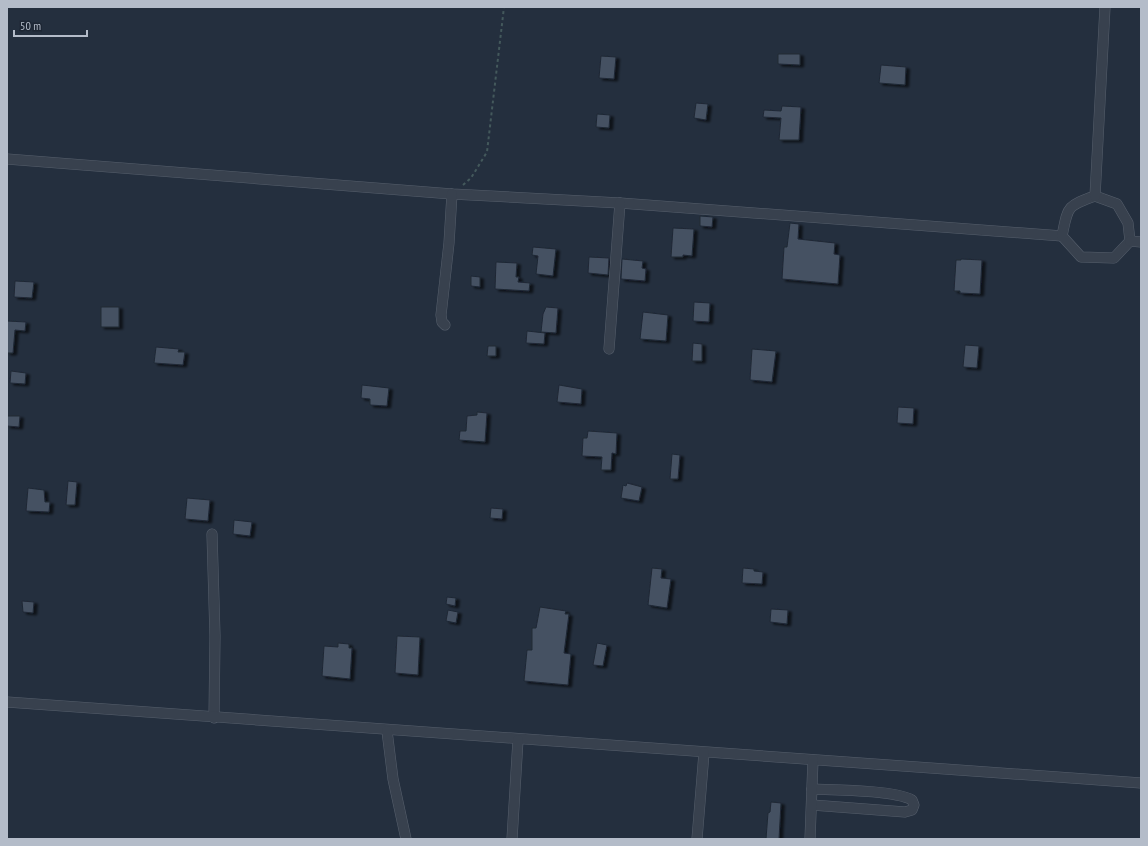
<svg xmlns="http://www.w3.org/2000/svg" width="1148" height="846" viewBox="0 0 1148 846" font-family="'PT Sans Narrow',sans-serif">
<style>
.building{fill:#455162;stroke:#1f2835;filter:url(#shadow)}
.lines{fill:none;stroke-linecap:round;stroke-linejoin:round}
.minor-casing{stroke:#565f6c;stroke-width:11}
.path{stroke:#44595c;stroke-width:2;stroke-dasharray:3 3;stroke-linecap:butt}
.minor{stroke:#38414e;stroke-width:10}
</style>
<defs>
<filter id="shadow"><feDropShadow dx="3.5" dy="2" stdDeviation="1" flood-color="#0009"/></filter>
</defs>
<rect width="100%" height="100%" fill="#242f3e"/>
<g class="building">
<path d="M778,54H800V65L778,64Z"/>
<path d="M601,56L616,57L614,79L599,78Z"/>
<path d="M881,65L906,67L905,85L879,83Z"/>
<path d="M696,103L708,104L706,120L694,118Z"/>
<path d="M782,106L801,107L799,140H779L781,118L763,117L764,110L781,111Z"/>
<path d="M597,114L610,115L609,128L596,127Z"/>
<path d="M700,216L713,217L712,227L700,226Z"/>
<path d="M790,223L799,224L798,239L835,243L834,254L840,255L838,284L782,279L784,247H787Z"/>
<path d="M673,228L694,229L692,256L683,255V257H671Z"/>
<path d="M533,247L556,249L553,276L536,274L538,256L532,255Z"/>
<path d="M589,257L609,258L608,275L588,273Z"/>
<path d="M622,259L643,261L642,268L646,269L645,281L621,279Z"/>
<path d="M961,259L982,260L980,294L960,293V291H954L956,260H961Z"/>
<path d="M496,262L517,263L516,277H519L518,282L530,283L529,291L495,289Z"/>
<path d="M471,276L480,277V287L471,286Z"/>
<path d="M15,281L34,282L32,298L14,297Z"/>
<path d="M694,302L710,303L709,322L693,321Z"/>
<rect x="101" y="307" width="18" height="20"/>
<path d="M546,307L558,308L556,333L541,332L543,314Z"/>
<path d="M643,312L668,315L666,341L640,339Z"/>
<path d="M7,321L26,322L25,331L15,330L13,353H7Z"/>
<path d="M527,331L545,333L544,344L526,343Z"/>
<path d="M693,343L702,344V361H692Z"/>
<path d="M965,345L979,346L977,368L963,367Z"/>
<path d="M488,346H496V356H487Z"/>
<path d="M156,347L179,349L178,352H185L183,365L154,363Z"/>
<path d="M752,349L776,351L772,382L750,380Z"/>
<path d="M11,371L26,373L25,384L10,383Z"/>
<path d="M362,385L389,388L387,406L370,405V399L361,398Z"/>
<path d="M559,385L582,389L581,404L557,402Z"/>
<path d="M898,407L914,408L913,424L897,423Z"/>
<path d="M477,412L487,413L485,442L459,440L460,431H466L467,416L477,415Z"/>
<path d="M7,416H20L19,427L7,426Z"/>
<path d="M588,431L617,433L616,454L612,453L611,470H601L602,457L582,456L583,438H587Z"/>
<path d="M672,454L680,455L678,479H670Z"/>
<path d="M68,481L77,482L75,505H66Z"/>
<path d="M627,483L642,487L639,501L621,498L623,485L626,486Z"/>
<path d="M28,488L44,490L45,502H50L49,512L26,511Z"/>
<path d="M187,498L210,500L208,521L185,519Z"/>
<path d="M491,508L503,509L502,519L490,518Z"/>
<path d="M234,520L252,522L250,536L233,534Z"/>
<path d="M652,568L662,569L661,578L671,579L667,608L648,605Z"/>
<path d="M743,568L754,569V571L763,572L762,584L742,583Z"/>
<path d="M447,597L456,598L455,606L446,604Z"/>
<path d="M22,601L34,602L33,613L23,612Z"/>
<path d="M540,607L566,611L565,614H569L564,653L571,654L568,685L524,681L527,650H532V628H536Z"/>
<path d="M771,609L788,610L787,624L770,622Z"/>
<path d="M448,610L458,612L456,623L446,621Z"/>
<path d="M397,636L420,637L418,675L395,673Z"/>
<path d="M338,643L349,644V648H352L350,679L322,676L324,646L338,647Z"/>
<path d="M597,643L607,645L603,666L593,665Z"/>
<path d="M771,802L781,803L779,839H766L768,813L770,812Z"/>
</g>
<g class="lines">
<g class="minor-casing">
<g id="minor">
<path d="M7,159L452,194L620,203L1062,236"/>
<path d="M1095,196L1117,204L1128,223L1130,241L1114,258L1081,257L1062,236C1068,207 1066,206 1095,196Z"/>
<path d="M1095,196L1105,7"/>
<path d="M1130,241L1141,242"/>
<path d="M445,325L442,322L441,315L449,243L452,194"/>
<path d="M609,349L620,203"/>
<path d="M212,534L215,636L214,718"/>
<path d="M7,702L1141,783"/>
<path d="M387,731L393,779L406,839"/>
<path d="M812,805L905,812L912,810L914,805L912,800C894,790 835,790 812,789"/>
<path d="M512,839L518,740"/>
<path d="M697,839L704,753"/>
<path d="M810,839L813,760"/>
</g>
</g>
<path class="path" d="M463,185L471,178L487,152L504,7"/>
<use href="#minor" class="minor"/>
</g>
<rect width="1148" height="846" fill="none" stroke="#b4bcc9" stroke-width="16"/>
<path d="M14 30v6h73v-6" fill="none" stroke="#b4bcc9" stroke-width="2"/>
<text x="20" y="30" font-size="12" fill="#b4bcc9" stroke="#1d2633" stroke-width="3" paint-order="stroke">50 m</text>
</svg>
